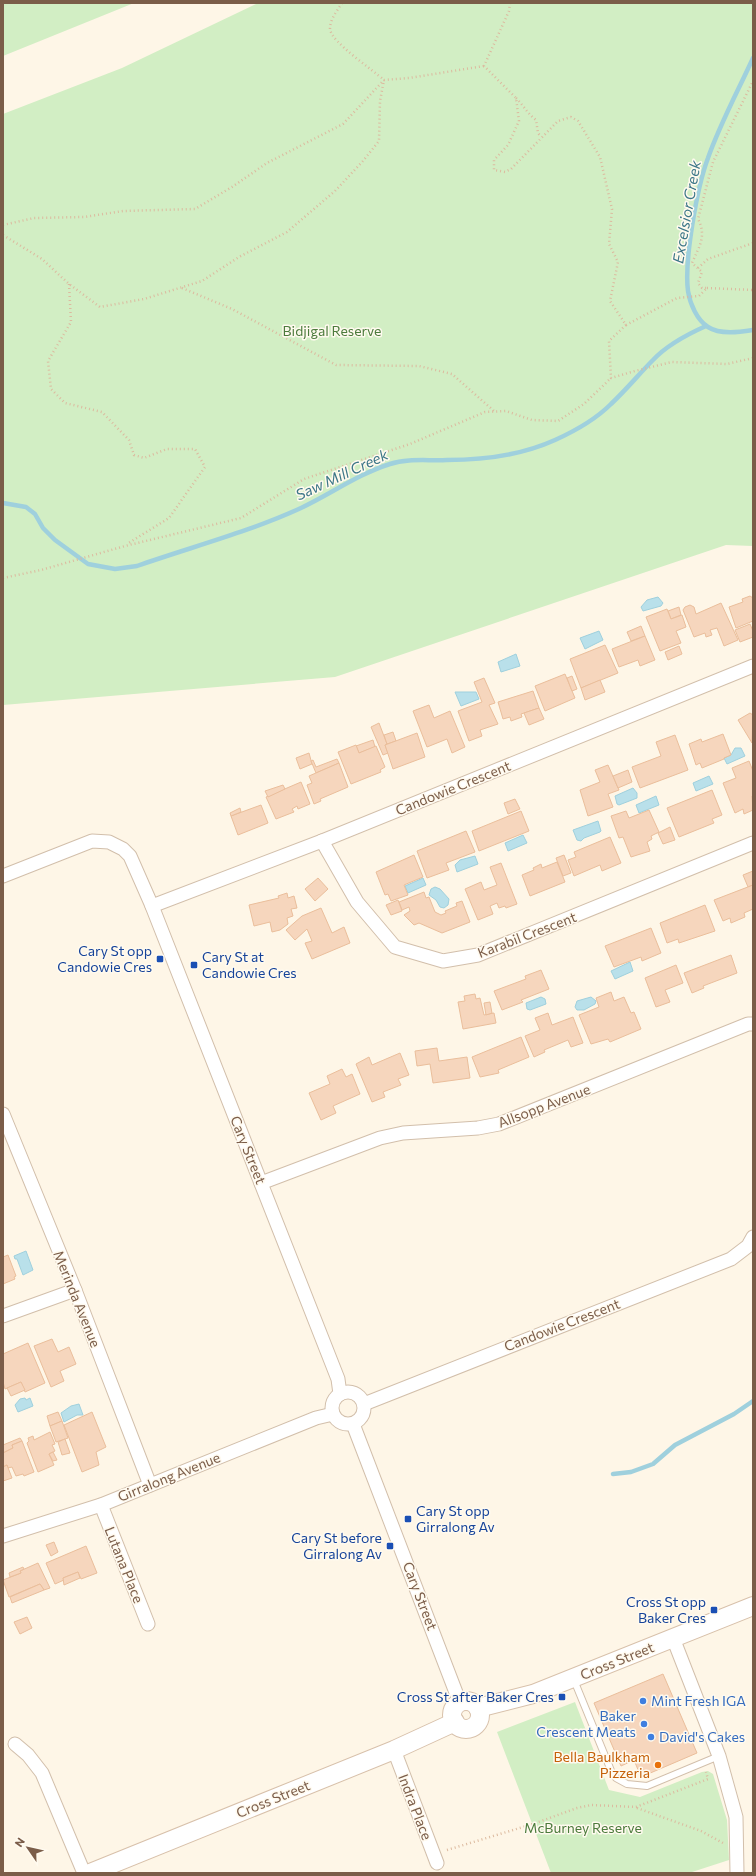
<svg xmlns="http://www.w3.org/2000/svg" width="756" height="1876" viewBox="0 0 756 1876" font-family="Commissioner,sans-serif">
<style>
.green{fill:#d2eec4}
.water{fill:#b9e0ea;stroke:#9fd0dd}
.lines{fill:none;stroke-linecap:round;stroke-linejoin:round}
.stream{stroke:#9fd0dd;stroke-width:4.5}
.building{fill:#f6d6bd;stroke:#eabe9b}
.lane-casing{stroke:#d2bfab;stroke-width:8}
.street-casing{stroke:#d2bfab;stroke-width:15}
.secondary-casing{stroke:#d8c1ab;stroke-width:20}
.path{stroke:#dcba9f;stroke-width:2.5;stroke-dasharray:1 3;stroke-linecap:butt}
.lane{stroke:#fff;stroke-width:6}
.street{stroke:#fff;stroke-width:13}
.secondary{stroke:#fff;stroke-width:18}
.transit-dot{fill:#1a4fb4;stroke:#fffaef;stroke-width:1.5}
.shop-dot{fill:#3f7fe0;stroke:#fffaef;stroke-width:1.5}
.food-dot{fill:#e8710a;stroke:#fffaef;stroke-width:1.5}
.labels{text-anchor:middle;stroke-width:3;stroke-linejoin:round;paint-order:stroke}
.park-label{font-size:14px;fill:#4c7b3c;stroke:#fffaef}
.street-label{font-size:14px;fill:#7b5d49;stroke:#fffaef}
.transit-label{font-size:14px;fill:#164399;stroke:#fffaef;text-anchor:end}
.shop-label{font-size:14px;fill:#366cbe;stroke:#fffaef;text-anchor:start}
.food-label{font-size:14px;fill:#c56008;stroke:#fffaef;text-anchor:end}
.water-label{font-size:15px;font-style:italic;fill:#3d7788;stroke:#fffaef}
</style>
<rect width="100%" height="100%" fill="#fef6e7"/>
<g class="green">
<path d="M3,3H134L3,56Z"/>
<path d="M258,3H753V546L726,545L335,677L3,705V114L122,68Z"/>
<path d="M575,1702L609,1790L640,1797L702,1772L708,1771L713,1774L727,1820L729,1860L689,1873H551L497,1732Z"/>
</g>
<g class="water">
<path d="M658,597L663,603L661,606L643,611L641,607L647,600Z"/>
<path d="M599,631L603,640L585,649L580,638Z"/>
<path d="M516,654L520,666L501,672L498,662Z"/>
<path d="M455,692H476L479,699L461,706Z"/>
<path d="M735,748H741L745,756L727,764L724,758L731,755Z"/>
<path d="M709,776L713,784L696,791L693,783Z"/>
<path d="M633,788L637,793V798L619,805L617,804L615,796Z"/>
<path d="M656,796L659,805L639,813L636,805Z"/>
<path d="M598,821L601,831L600,832L584,838L581,841L577,840L573,830Z"/>
<path d="M523,835L527,843L508,851L505,843Z"/>
<path d="M475,856L478,864L457,872L455,865L460,860Z"/>
<path d="M423,878L426,885L408,893L405,886Z"/>
<path d="M435,887L440,889L449,899L448,905L444,908L440,907L436,900L429,895L431,889Z"/>
<path d="M630,962L633,971L615,979L611,971Z"/>
<path d="M541,997L545,999L546,1004L530,1010L527,1009L526,1003Z"/>
<path d="M591,997L596,1001L595,1004L584,1010H577L575,1007L577,1001Z"/>
<path d="M26,1251L33,1270L23,1275L17,1259H15L14,1256Z"/>
<path d="M25,1398L26,1400L30,1398L33,1406L18,1412L15,1405L20,1399Z"/>
<path d="M79,1404L83,1415H77L64,1422L61,1413L71,1406Z"/>
</g>
<g class="lines">
<g class="stream">
<path d="M753,58C738,91 720,124 708,158C697,187 684,261 688,291C690,304 697,320 708,327C720,335 740,332 753,330"/>
<path d="M3,503L26,507L35,514L43,528L55,540L88,564L115,569L137,566C191,547 249,532 301,508C331,494 358,474 390,464C408,458 428,461 447,460C483,460 522,455 555,440C575,431 596,419 611,404C626,390 639,374 653,360C667,345 688,334 706,326"/>
<path d="M613,1474L631,1472L653,1464L675,1445L734,1414L753,1401"/>
</g>
</g>
<g class="building">
<path d="M750,596L753,598V621L736,628L729,607L743,602L742,599Z"/>
<path d="M721,603L738,640L724,646L717,628L710,630L712,635L706,637L705,633L694,637L683,610L685,607L690,605L694,607L696,614Z"/>
<path d="M679,607L681,615L671,619L668,611Z"/>
<path d="M667,609L671,619L682,615L686,627L676,631L681,643L660,651L646,617Z"/>
<path d="M750,624L753,631V637L740,642L735,630Z"/>
<path d="M641,626L645,636L631,641L627,632Z"/>
<path d="M645,636L655,660L640,666L638,660L619,667L612,649Z"/>
<path d="M605,645L618,673L581,688L570,659Z"/>
<path d="M679,646L682,654L668,660L665,652Z"/>
<path d="M565,674L575,698L545,711L535,686Z"/>
<path d="M572,676L577,689L572,691L567,678Z"/>
<path d="M484,678L495,703L489,705L498,724L480,730L482,736L469,741L458,711L482,702L474,682Z"/>
<path d="M600,680L605,692L585,700L581,688Z"/>
<path d="M533,691L539,708L521,714L522,717L511,721L510,717L503,719L498,702Z"/>
<path d="M429,705L434,718L450,711L465,747L452,753L447,739L427,747L413,711Z"/>
<path d="M539,708L544,719L529,725L524,713Z"/>
<path d="M750,713L753,715L752,743L738,720Z"/>
<path d="M379,723L387,744L385,745L388,753L383,755L371,727Z"/>
<path d="M393,732L396,741L387,744L384,735Z"/>
<path d="M417,733L425,757L393,769L385,745Z"/>
<path d="M723,734L731,755L724,758V759L702,768L700,763L696,765L689,744L701,739L702,742Z"/>
<path d="M675,735L688,770L640,788L632,767L661,756L656,742Z"/>
<path d="M373,740L375,747L359,753L356,746Z"/>
<path d="M356,745L359,753L376,746L385,767L380,770L381,772L351,784L338,752Z"/>
<path d="M309,753L312,764L300,769L296,758Z"/>
<path d="M337,759L339,763L316,773L311,761L313,760L316,767Z"/>
<path d="M749,761L753,771V795L752,796L753,810L744,814L743,809L735,813L723,783L736,778L732,768Z"/>
<path d="M339,763L348,787L320,799L321,801L314,804L307,785L312,783L309,776Z"/>
<path d="M608,765L619,790L608,794L613,807L588,816L580,790L600,782L595,770Z"/>
<path d="M628,770L632,782L618,788L613,776Z"/>
<path d="M301,782L310,804L298,809L297,806L292,809L294,812L276,819L266,797Z"/>
<path d="M283,785L285,789L268,797L265,791Z"/>
<path d="M712,790L722,815L712,819L714,823L679,837L667,808Z"/>
<path d="M515,799L520,809L508,814L504,803Z"/>
<path d="M261,805L268,823L238,835L231,816Z"/>
<path d="M240,808L241,812L231,816L230,813Z"/>
<path d="M649,810L659,832L651,836L652,839L647,842L650,851L631,857L623,837L619,838L611,816L626,811L629,818Z"/>
<path d="M521,811L529,831L479,851L472,831Z"/>
<path d="M670,827L675,840L663,844L658,833Z"/>
<path d="M466,831L475,852L446,863L449,870L427,878L417,851Z"/>
<path d="M610,837L621,863L602,871L600,865L574,876L568,860L576,857L574,852Z"/>
<path d="M414,855L423,877L404,885L408,895L391,901L388,894L385,895L376,872Z"/>
<path d="M564,855L571,873L563,876L556,858Z"/>
<path d="M557,862L565,882L530,896L522,875L534,870L533,868L541,864L542,868Z"/>
<path d="M501,863L517,904L506,908L505,906L499,908L497,903L490,906L493,914L478,920L465,889L481,882L484,890L497,885L490,867Z"/>
<path d="M753,871V885L748,887L743,875Z"/>
<path d="M318,878L328,889L315,901L305,889Z"/>
<path d="M753,885V909L744,913L745,917L731,923L730,918L723,921L714,900Z"/>
<path d="M424,892L426,898L429,897L435,912L441,915L446,913L445,911L457,906L456,903L462,901L470,922L442,933L419,923L414,925L404,915L410,911L409,907L402,910L399,902Z"/>
<path d="M287,893L288,898L294,896L297,908L291,909L293,916L287,918L288,924L280,930L272,932L270,922L254,926L249,905L279,898L278,896Z"/>
<path d="M398,900L402,911L391,915L386,905Z"/>
<path d="M705,905L715,931L679,943L678,939L667,943L660,923Z"/>
<path d="M321,908L332,933L344,927L350,943L312,959L305,943L312,941L307,929L295,940L286,930L302,916Z"/>
<path d="M651,928L661,953L642,961L641,957L614,967L605,946Z"/>
<path d="M731,955L737,973L703,986L704,988L692,993L684,973Z"/>
<path d="M676,965L683,983L665,990L670,1002L656,1007L645,978Z"/>
<path d="M541,970L549,989L521,1000L523,1002L502,1010L494,991L526,979L525,976Z"/>
<path d="M611,992L614,1001L624,997L631,1013L634,1012L641,1029L610,1042L608,1039L591,1044L579,1015L599,1007L596,998Z"/>
<path d="M475,994L476,999L480,998L484,1015L494,1013L496,1023L463,1029L458,1002L465,1001L464,996Z"/>
<path d="M490,1002L492,1013L486,1015L484,1003Z"/>
<path d="M548,1013L552,1025L573,1017L583,1043L571,1047L568,1040L544,1050L545,1052L534,1057L525,1036L540,1030L535,1018Z"/>
<path d="M521,1037L529,1057L498,1070L499,1073L480,1077L472,1057Z"/>
<path d="M437,1048L439,1061L467,1057L470,1078L433,1083L430,1064L417,1066L415,1051Z"/>
<path d="M400,1053L409,1075L398,1079L401,1085L383,1092L385,1097L372,1102L356,1064L369,1057L372,1065Z"/>
<path d="M342,1069L346,1077L352,1074L360,1094L333,1106L336,1113L321,1120L309,1093L330,1084L327,1076Z"/>
<path d="M8,1255L16,1276L14,1277L15,1279L3,1284V1257Z"/>
<path d="M52,1339L58,1352L69,1347L76,1364L60,1371L64,1381L51,1387L34,1346Z"/>
<path d="M28,1343L45,1383L25,1392L21,1382L5,1389L3,1382V1354Z"/>
<path d="M21,1382L25,1390L11,1396L7,1388Z"/>
<path d="M58,1412L62,1421L50,1426L47,1416Z"/>
<path d="M92,1412L106,1447L96,1452L99,1465L82,1472L64,1425Z"/>
<path d="M62,1421L68,1438L56,1442L50,1426Z"/>
<path d="M50,1432L55,1444L52,1445L55,1451L49,1454L54,1465L38,1472L27,1443L29,1441L28,1438L33,1436L34,1440Z"/>
<path d="M20,1438L22,1441L12,1445L13,1448L3,1453V1445Z"/>
<path d="M65,1439L70,1453L62,1455L58,1442Z"/>
<path d="M22,1441L34,1472L24,1476L23,1474L16,1476L12,1467L8,1468L7,1465L3,1467V1453L13,1448L12,1445Z"/>
<path d="M53,1452L57,1460L53,1461L49,1454Z"/>
<path d="M7,1465L12,1478L3,1481V1467Z"/>
<path d="M54,1542L58,1552L51,1556L46,1545Z"/>
<path d="M86,1546L97,1573L81,1579L78,1572L63,1578L64,1580L55,1584L46,1563Z"/>
<path d="M38,1563L50,1588L44,1590L40,1584L9,1597L3,1580L21,1573L20,1571Z"/>
<path d="M23,1567L24,1569L20,1571L21,1573L10,1577L9,1573Z"/>
<path d="M78,1572L80,1578L64,1585L63,1578Z"/>
<path d="M40,1584L44,1590L12,1603L10,1597Z"/>
<path d="M27,1617L32,1628L20,1634L14,1622Z"/>
<path d="M663,1674L697,1753L641,1777L634,1760L621,1766L594,1703Z"/>
</g>
<g class="lines">
<g class="lane-casing">
<path id="lane" d="M574,1680L612,1773L616,1778L627,1784L647,1786L719,1756"/>
</g>
<g class="street-casing">
<g id="street">
<path d="M322,841L357,902L395,947L443,961L478,955L753,843"/>
<path d="M3,876L92,841L109,842L123,849L130,856L152,906L338,1379L340,1394"/>
<path d="M152,906L322,841L753,666"/>
<path d="M3,1114L75,1290L150,1485"/>
<path d="M261,1183L380,1138L403,1133L478,1128L499,1124L748,1024H753"/>
<path d="M3,1316L75,1290"/>
<circle cx="348" cy="1408" r="16"/>
<path d="M364,1404L731,1259L748,1246L753,1237"/>
<path d="M353,1424L460,1703"/>
<path d="M101,1505L148,1624"/>
<path d="M3,1536L101,1505L316,1418L333,1414"/>
<path d="M673,1638L719,1756L736,1817L737,1873"/>
<path d="M15,1744L28,1755L42,1773L84,1873"/>
<path d="M394,1750L437,1863"/>
</g>
</g>
<g class="secondary-casing">
<g id="secondary">
<circle cx="466" cy="1715" r="14"/>
<path d="M478,1708L533,1694L753,1606"/>
<path d="M90,1873L394,1750L455,1722"/>
</g>
</g>
<g class="path">
<path d="M342,3C337,11 330,19 330,29C331,42 373,70 384,80L409,78L484,66"/>
<path d="M510,3L509,11L484,66L516,98L519,121L508,145L494,160V170L505,172L511,169L558,121L571,117L578,121L600,157L612,209L609,244L618,262L610,301L626,325L677,298L699,296L707,288H702L698,283L702,272L692,263C699,247 707,236 698,219L713,162L753,81"/>
<path d="M516,98C524,106 527,113 536,120L538,133L541,137"/>
<path d="M3,225L34,218L84,217L123,211L195,209L232,187L267,163L343,124L384,80"/>
<path d="M3,235L42,259L69,284L100,307L144,299L202,281L239,257L287,232L335,191L363,161L379,141L380,101L384,80"/>
<path d="M698,268L708,259L753,243"/>
<path d="M69,284L71,322L48,361L51,389L65,403L102,412L129,440L134,455L144,458L167,449H195L205,467L169,518L127,544"/>
<path d="M182,288L232,309L336,365L419,366L452,374L494,411"/>
<path d="M707,288L753,290"/>
<path d="M626,325L609,341L611,378L635,371L672,362L727,364L753,358"/>
<path d="M3,578L41,570L125,546L241,518L304,479L410,444L485,412L506,411L532,420L558,421L584,404L611,378"/>
<path d="M637,1808L701,1831L723,1843"/>
<path d="M447,1850L533,1824L577,1808L591,1805L636,1807L708,1779L706,1772"/>
</g>
<use href="#lane" class="lane"/>
<use href="#street" class="street"/>
<use href="#secondary" class="secondary"/>
</g>
<g class="transit-dot">
<rect x="156" y="955" width="8" height="8" rx="2"/>
<rect x="190" y="961" width="8" height="8" rx="2"/>
<rect x="404" y="1515" width="8" height="8" rx="2"/>
<rect x="386" y="1542" width="8" height="8" rx="2"/>
<rect x="710" y="1606" width="8" height="8" rx="2"/>
<rect x="558" y="1693" width="8" height="8" rx="2"/>
</g>
<g class="shop-dot">
<circle cx="643" cy="1701" r="4"/>
<circle cx="644" cy="1724" r="4"/>
<circle cx="651" cy="1737" r="4"/>
</g>
<circle class="food-dot" cx="658" cy="1765" r="4"/>
<g class="labels">
<g class="park-label">
<text x="332" y="336">Bidjigal Reserve</text>
<text x="583" y="1833">McBurney Reserve</text>
</g>
<g class="street-label">
<text transform="translate(453 788) rotate(-22)" y="5">Candowie Crescent</text>
<text transform="translate(527 935) rotate(-21)" y="5">Karabil Crescent</text>
<text transform="translate(544 1106) rotate(-21)" y="5">Allsopp Avenue</text>
<text transform="translate(248 1150) rotate(68)" y="5">Cary Street</text>
<text transform="translate(77 1299) rotate(68)" y="5">Merinda Avenue</text>
<text transform="translate(562 1325) rotate(-21)" y="5">Candowie Crescent</text>
<text transform="translate(169 1477) rotate(-22)" y="5">Girralong Avenue</text>
<text transform="translate(124 1565) rotate(68)" y="5">Lutana Place</text>
<text transform="translate(420 1596) rotate(69)" y="5">Cary Street</text>
<text transform="translate(617 1661) rotate(-22)" y="5">Cross Street</text>
<text transform="translate(273 1799) rotate(-22)" y="5">Cross Street</text>
<text transform="translate(415 1807) rotate(69)" y="5">Indra Place</text>
</g>
<g class="transit-label">
<text x="152" y="956">Cary St opp<tspan x="152" dy="16">Candowie Cres</tspan></text>
<text x="202" y="962" text-anchor="start">Cary St at<tspan x="202" dy="16">Candowie Cres</tspan></text>
<text x="416" y="1516" text-anchor="start">Cary St opp<tspan x="416" dy="16">Girralong Av</tspan></text>
<text x="382" y="1543">Cary St before<tspan x="382" dy="16">Girralong Av</tspan></text>
<text x="706" y="1607">Cross St opp<tspan x="706" dy="16">Baker Cres</tspan></text>
<text x="554" y="1702">Cross St after Baker Cres</text>
</g>
<g class="shop-label">
<text x="651" y="1706">Mint Fresh IGA</text>
<text x="636" y="1721" text-anchor="end">Baker<tspan x="636" dy="16">Crescent Meats</tspan></text>
<text x="659" y="1742">David's Cakes</text>
</g>
<g class="food-label">
<text x="650" y="1762">Bella Baulkham<tspan x="650" dy="16">Pizzeria</tspan></text>
</g>
<g class="water-label">
<text transform="translate(687 212) rotate(-80)" y="5">Excelsior Creek</text>
<text transform="translate(342 475) rotate(-25)" y="5">Saw Mill Creek</text>
</g>
</g>
<rect width="756" height="1876" fill="none" stroke="#7b5d49" stroke-width="8"/>
<g transform="translate(28 1848) rotate(304)" stroke="#fffaef" stroke-width="3" paint-order="stroke">
<path d="M0-3L7 15L0 10L-7 15Z" fill="#7b5d49"/>
<text y="-6" font-size="11" font-weight="bold" text-anchor="middle" fill="#7b5d49">N</text>
</g>
</svg>
